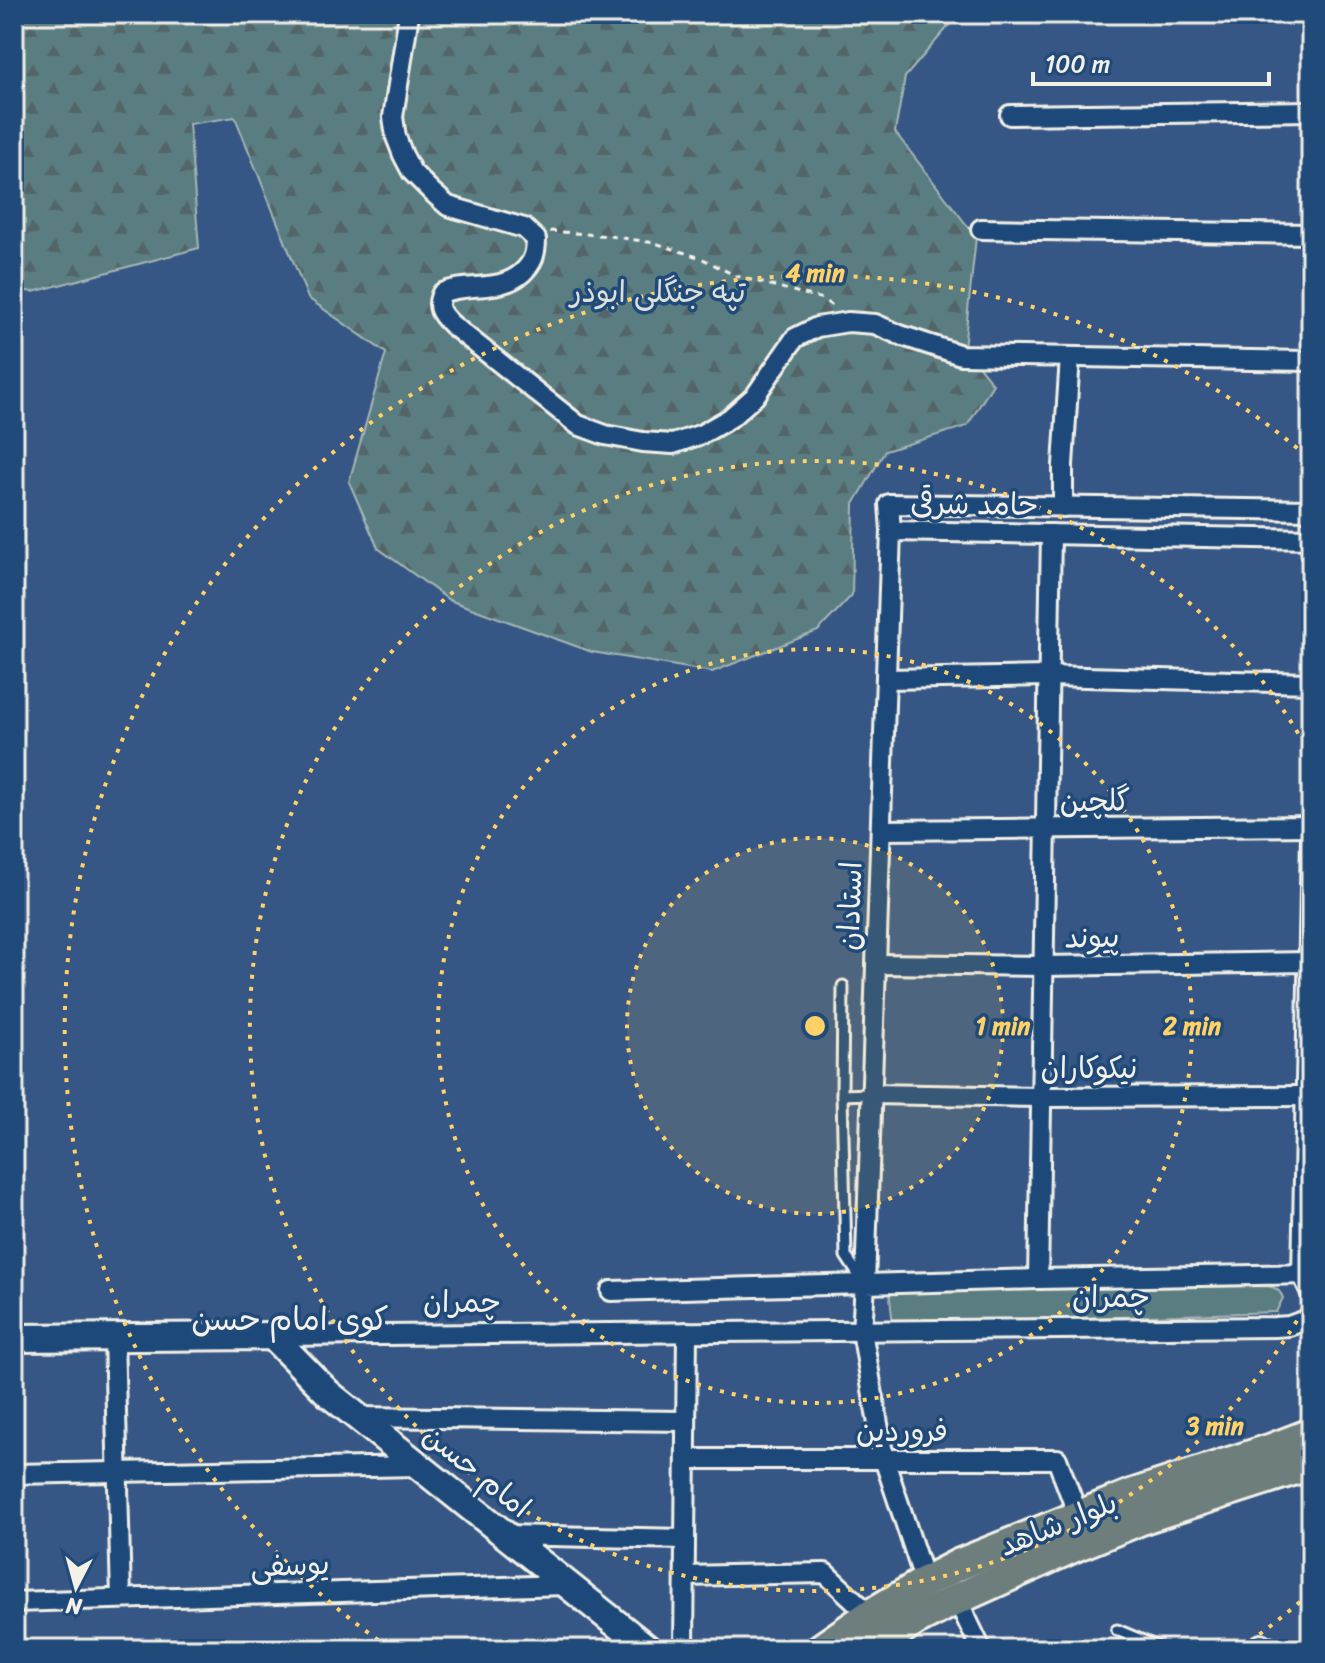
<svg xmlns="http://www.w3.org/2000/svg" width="1325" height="1663" viewBox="0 0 1325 1663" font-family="Sriracha,'Playpen Sans Arabic',sans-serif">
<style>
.green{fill:#5a7d82;stroke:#a7b7b5;stroke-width:2}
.forest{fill:url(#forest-firs);stroke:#a7b7b5;stroke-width:2}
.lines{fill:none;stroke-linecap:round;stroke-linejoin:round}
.lane-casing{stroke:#f4f1e8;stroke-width:15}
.street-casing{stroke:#f4f1e8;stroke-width:24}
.secondary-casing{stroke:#f4f1e8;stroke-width:32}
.primary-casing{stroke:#f4f1e8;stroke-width:36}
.path{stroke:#f4f1e8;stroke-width:3;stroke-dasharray:6 6;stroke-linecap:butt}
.lane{stroke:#1f4a7a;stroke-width:9}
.street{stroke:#1f4a7a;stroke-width:18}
.secondary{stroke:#1f4a7a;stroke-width:26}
.primary{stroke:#6d7e7c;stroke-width:30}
.ring{fill:none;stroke:#ffd166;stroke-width:4;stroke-dasharray:4 8}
.labels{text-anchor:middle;stroke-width:7;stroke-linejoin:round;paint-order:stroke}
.park-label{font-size:30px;fill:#dde0d9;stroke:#1f4a7a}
.street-label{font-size:30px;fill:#f4f1e8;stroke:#1f4a7a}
.neighbourhood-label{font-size:32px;fill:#f4f1e8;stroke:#1f4a7a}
.centre{fill:#ffd166;stroke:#1f4a7a;stroke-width:4}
.ring-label{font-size:24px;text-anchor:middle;font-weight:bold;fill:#ffd166;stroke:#1f4a7a;stroke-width:7;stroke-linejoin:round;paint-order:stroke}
</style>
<defs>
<pattern id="forest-firs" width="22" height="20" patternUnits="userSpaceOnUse" patternTransform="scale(2)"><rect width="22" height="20" fill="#5a7d82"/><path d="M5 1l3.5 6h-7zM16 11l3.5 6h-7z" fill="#526567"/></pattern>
</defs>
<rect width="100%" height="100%" fill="#365785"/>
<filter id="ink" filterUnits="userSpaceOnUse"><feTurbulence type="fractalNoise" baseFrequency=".0125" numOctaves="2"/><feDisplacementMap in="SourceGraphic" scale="16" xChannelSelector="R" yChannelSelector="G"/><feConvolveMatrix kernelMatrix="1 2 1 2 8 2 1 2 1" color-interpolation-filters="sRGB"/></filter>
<g filter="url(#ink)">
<path class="green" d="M1266,1286C1275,1287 1280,1290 1283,1298L1276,1312L893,1324L889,1290Z"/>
<path class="forest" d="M14,14H959L905,77L895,132L976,237L964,348L993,384L967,426L885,451L854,504L852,595L818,631L712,672L592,652L449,600L378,548L349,482L386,353L308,298L235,117L189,124L199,248L33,292L14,289Z"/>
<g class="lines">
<g class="lane-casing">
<g id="lane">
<path d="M843,986L842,1095L846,1256L863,1282"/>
<path d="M842,1095L871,1094"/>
<path d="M1117,1630L1162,1649"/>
</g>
</g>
<g class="street-casing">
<g id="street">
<path d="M409,14L393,117L396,137L403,155L412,172L432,192L448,206L524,228L536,239C536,254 533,263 522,273C499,293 468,282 442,293C435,307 441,314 451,324L578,425L605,435L643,442L673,444L702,434L730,418L755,396L795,338L817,327L848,322L875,324L900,335L961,355L1311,361"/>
<path d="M1010,115L1311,111"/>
<path d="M981,229L1311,234"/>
<path d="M1063,507V465L1070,357"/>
<path d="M891,531L1311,539"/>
<path d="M886,679L1048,676L1311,683"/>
<path d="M881,830L1311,826"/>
<path d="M1311,840L1302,1274L1311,1293"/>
<path d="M876,964L1043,966L1309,962"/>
<path d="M871,1094L1041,1097L1306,1096"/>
<path d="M1038,1279L1051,534"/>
<path d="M611,1291L865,1284L891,531L889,504L1311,510"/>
<path d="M272,1336L1275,1327L1289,1326L1311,1318"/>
<path d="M114,1337L121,1598"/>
<path d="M357,1417L686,1421"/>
<path d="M686,1459H1057L1078,1515"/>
<path d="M14,1474L419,1466"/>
<path d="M505,1535L685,1539"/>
<path d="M685,1576L825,1573L870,1615"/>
<path d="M925,1582L884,1459L862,1331L865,1284L1038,1279L1311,1274"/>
<path d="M957,1599L981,1649"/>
<path d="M14,1602L567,1585"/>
<path d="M684,1649L687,1332"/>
<path d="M1259,1649L1261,1644L1274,1649"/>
</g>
</g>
<g class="secondary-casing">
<path id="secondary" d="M14,1338L272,1336L329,1394L648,1649"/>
</g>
<g class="primary-casing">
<g id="primary">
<path d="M821,1649L870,1615L925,1582L958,1565L1134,1494L1272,1449L1311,1434"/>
<path d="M870,1649L914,1621L957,1599L1077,1545L1146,1517L1311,1464"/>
</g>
</g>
<path class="path" d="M550,231L610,236L655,243L701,258L736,276L823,299L833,307"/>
<use href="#lane" class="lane"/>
<use href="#street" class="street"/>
<use href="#secondary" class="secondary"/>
<use href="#primary" class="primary"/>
</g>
</g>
<circle cx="815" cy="1026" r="188" fill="#ffd166" fill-opacity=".12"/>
<g class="ring">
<circle cx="815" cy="1026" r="188"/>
<circle cx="815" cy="1026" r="377"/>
<path d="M1309 1300A565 565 0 1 1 1309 752"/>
<path d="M1309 1594A753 753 0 0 1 1242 1647M388 1647A753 753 0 1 1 1309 458"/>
</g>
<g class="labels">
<g class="park-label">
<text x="658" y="302">تپه جنگلی ابوذر</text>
</g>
<g class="street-label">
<text transform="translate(974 504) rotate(1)" y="10">حامد شرقی</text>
<text transform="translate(1095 801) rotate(-1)" y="10">گلچین</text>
<text transform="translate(850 906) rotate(-88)" y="10">استادان</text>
<text transform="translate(1092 937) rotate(-1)" y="10">پیوند</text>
<text x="1089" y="1078">نیکوکاران</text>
<text x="1111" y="1307">چمران</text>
<text x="462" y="1312">چمران</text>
<text x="902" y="1441">فروردین</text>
<text transform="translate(477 1471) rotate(39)" y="10">امام حسن</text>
<text transform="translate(1058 1524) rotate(-22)" y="10">بلوار شاهد</text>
<text transform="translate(290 1565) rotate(-2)" y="10">یوسفی</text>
</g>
<g class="neighbourhood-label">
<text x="290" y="1330">کوی امام حسن</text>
</g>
</g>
<circle cx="815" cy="1026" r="12" class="centre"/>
<g class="ring-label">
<text x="815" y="281">4 min</text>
<text x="1003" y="1034">1 min</text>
<text x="1192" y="1034">2 min</text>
<text x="1215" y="1434">3 min</text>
</g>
<rect width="1325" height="1663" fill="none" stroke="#1f4a7a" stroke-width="48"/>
<rect x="24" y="24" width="1277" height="1615" fill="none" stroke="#f4f1e8" stroke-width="3" filter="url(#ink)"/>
<g transform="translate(76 1587) rotate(186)" stroke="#1f4a7a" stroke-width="6" paint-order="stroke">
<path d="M0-6L14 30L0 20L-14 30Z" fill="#f4f1e8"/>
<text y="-12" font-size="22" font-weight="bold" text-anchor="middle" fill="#f4f1e8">N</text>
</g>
<path d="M1033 72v12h236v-12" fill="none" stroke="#f4f1e8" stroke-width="4"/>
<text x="1045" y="72" font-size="24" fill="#f4f1e8" stroke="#1f4a7a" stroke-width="6" paint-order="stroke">100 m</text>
</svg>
